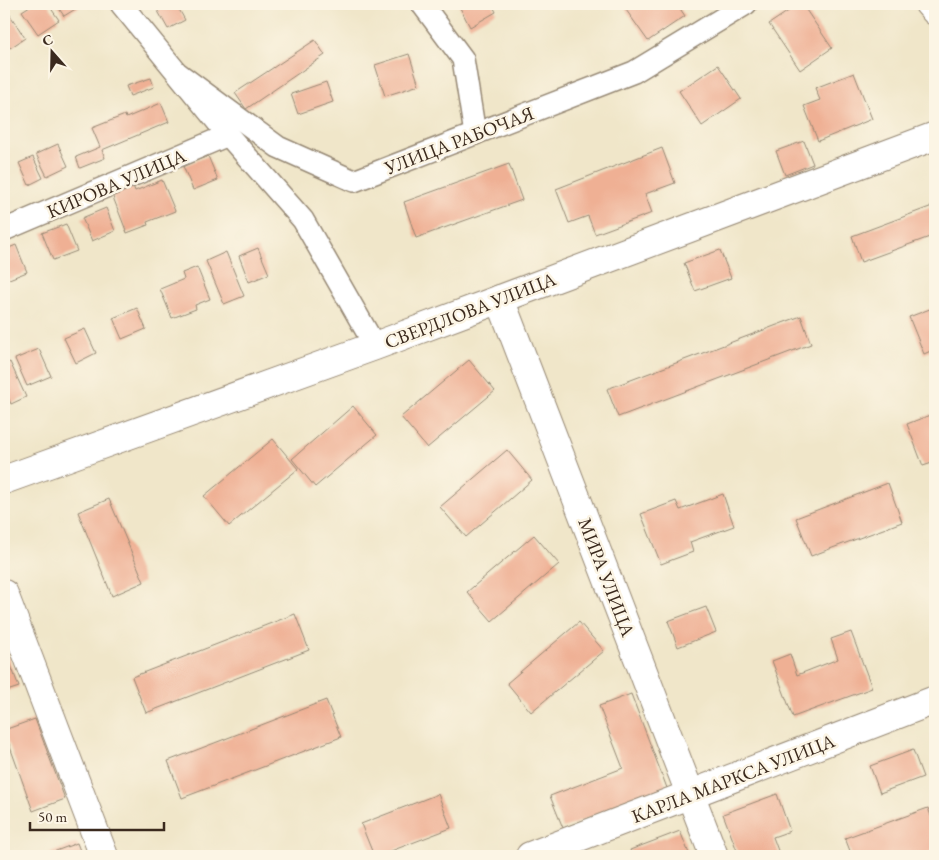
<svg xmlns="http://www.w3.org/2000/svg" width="939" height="860" viewBox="0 0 939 860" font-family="'EB Garamond',serif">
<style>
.building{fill:#efb094}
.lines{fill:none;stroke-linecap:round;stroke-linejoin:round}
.street-casing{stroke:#968874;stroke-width:24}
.secondary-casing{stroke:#968874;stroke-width:30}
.street{stroke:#fff;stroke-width:21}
.secondary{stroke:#fff;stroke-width:28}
.labels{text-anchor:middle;stroke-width:5;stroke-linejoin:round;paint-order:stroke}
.street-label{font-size:19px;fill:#3b2a1e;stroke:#fcf5e5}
</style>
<rect width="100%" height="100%" fill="#fcf5e5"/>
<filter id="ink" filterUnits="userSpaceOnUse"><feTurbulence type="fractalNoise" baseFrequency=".02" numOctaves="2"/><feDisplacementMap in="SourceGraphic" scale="10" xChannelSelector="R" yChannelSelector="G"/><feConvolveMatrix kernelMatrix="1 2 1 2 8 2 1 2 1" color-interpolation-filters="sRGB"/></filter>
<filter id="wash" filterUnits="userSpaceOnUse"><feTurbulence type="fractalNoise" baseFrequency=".0096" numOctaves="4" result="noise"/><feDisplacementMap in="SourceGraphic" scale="20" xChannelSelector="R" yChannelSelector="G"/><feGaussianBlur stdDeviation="1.12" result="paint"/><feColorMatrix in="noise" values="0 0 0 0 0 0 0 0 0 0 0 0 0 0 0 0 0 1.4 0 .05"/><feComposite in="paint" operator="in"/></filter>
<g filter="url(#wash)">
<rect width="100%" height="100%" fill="#f0e6c9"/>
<g id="blocks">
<g class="building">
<path d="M33,4H48L59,20L38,34L22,11Z"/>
<path d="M56,4H81L82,5L64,16Z"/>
<path d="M154,4H176L185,20L168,29Z"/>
<path d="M458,4H492L496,12L470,27Z"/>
<path d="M630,4H677L685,16L648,41L624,7Z"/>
<path d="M799,4H802L832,48L800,70L769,24Z"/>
<path d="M10,15L25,38L10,48L4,40V20Z"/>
<path d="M315,40L325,55L246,109L235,93Z"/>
<path d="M409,54L419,85L385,96L375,65Z"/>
<path d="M718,65L741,99L702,126L679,91Z"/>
<path d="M854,73L872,119L818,141L804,106L820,100L815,88Z"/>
<path d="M151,78L154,87L130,96L126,86Z"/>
<path d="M326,82L333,102L298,114L291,94Z"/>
<path d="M161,103L169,122L102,150L105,158L80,168L76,157L100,147L92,128L125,115L126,118Z"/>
<path d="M804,141L813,164L785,175L776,151Z"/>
<path d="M58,144L68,166L47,176L36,154Z"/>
<path d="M662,148L675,183L645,194L652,213L595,234L588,216L569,223L556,189Z"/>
<path d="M208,156L218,180L193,190L183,166Z"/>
<path d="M33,157L43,178L29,185L19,163Z"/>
<path d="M509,164L522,200L416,238L404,202Z"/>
<path d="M162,180L175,211L147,222L148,225L127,233L111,192L132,183L135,191Z"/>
<path d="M935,205V235L861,262L852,236Z"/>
<path d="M106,208L115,231L92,241L82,218Z"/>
<path d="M66,224L77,251L53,260L42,233Z"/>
<path d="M16,245L27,272L4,281V250Z"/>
<path d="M258,248L269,274L249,282L239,256Z"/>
<path d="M720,250L731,278L695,291L684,263Z"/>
<path d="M226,252L244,296L224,304L206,261Z"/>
<path d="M197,267L210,299L195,305L196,309L172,318L160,289L184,279L182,273Z"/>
<path d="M935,307V349L924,354L909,317Z"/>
<path d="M137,308L146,329L122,339L113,318Z"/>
<path d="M801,316L811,344L618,417L607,389Z"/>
<path d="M85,329L96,353L76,363L64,338Z"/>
<path d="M39,349L51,376L27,386L15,359Z"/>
<path d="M469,360L495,391L427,448L401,417Z"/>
<path d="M10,362L26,397L11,404L4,388V365Z"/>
<path d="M353,406L377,435L315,487L292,459Z"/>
<path d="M935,413V462L923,466L907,424Z"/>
<path d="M273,439L298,469L229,526L204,496Z"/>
<path d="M507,450L532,480L466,537L440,507Z"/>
<path d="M888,483L902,522L811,556L796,518Z"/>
<path d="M723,494L734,526L690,542L693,552L661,564L641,514L676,501L680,510Z"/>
<path d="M109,499L144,582L112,596L78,512Z"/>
<path d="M534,535L559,564L492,621L467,592Z"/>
<path d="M706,607L716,632L678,647L668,621Z"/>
<path d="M295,614L309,650L146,713L132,677Z"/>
<path d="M579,622L604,651L531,712L507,683Z"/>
<path d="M851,632L872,688L793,717L772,661L790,654L797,675L838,659L831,639Z"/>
<path d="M4,647L19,687L4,692Z"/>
<path d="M631,694L667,788L563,828L550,796L623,768L599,706Z"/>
<path d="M326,700L341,737L182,798L168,761Z"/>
<path d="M35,719L65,799L33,811L4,730Z"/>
<path d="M913,750L923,777L880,793L870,766Z"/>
<path d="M438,794L451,828L378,856H374L361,824Z"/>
<path d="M777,794L790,831L773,837L780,856H739L723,814Z"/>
<path d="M928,808L935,826V850L919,856H852L845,838Z"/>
<path d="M680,831L690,856H632L630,850Z"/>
<path d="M77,843L82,856H49L48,854Z"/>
</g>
</g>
</g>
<g filter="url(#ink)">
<use href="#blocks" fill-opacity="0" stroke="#968874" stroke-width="1"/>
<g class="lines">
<g class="street-casing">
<g id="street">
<path d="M121,4L228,135L303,220L375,346"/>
<path d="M422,4L463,59L475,134"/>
<path d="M179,74L278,147L354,181L634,72L746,4"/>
<path d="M4,230L228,135"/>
</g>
</g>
<g class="secondary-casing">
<g id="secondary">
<path d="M929,4L935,11"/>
<path d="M500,299L714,856"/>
<path d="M4,480L375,346L935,136"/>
<path d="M4,594L104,856"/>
<path d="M530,856L935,700"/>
</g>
</g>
<use href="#street" class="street"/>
<use href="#secondary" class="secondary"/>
</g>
</g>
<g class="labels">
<g class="street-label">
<text transform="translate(459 140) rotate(-21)" y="7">УЛИЦА РАБОЧАЯ</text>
<text transform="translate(116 183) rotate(-23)" y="7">КИРОВА УЛИЦА</text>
<text transform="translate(470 310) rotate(-21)" y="7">СВЕРДЛОВА УЛИЦА</text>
<text transform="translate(607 577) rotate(69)" y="7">МИРА УЛИЦА</text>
<text transform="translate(733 778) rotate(-21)" y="7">КАРЛА МАРКСА УЛИЦА</text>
</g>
</g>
<rect width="939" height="860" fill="none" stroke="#fcf5e5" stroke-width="20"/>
<g transform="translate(52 52) rotate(340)" stroke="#fcf5e5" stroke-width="4" paint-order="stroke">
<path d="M0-4L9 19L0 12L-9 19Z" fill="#3b2a1e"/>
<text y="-8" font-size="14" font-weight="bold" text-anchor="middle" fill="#3b2a1e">С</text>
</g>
<path d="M30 822v8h134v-8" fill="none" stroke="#3b2a1e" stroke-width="2.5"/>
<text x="38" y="822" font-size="15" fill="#3b2a1e" stroke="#fcf5e5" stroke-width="4" paint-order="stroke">50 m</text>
</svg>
